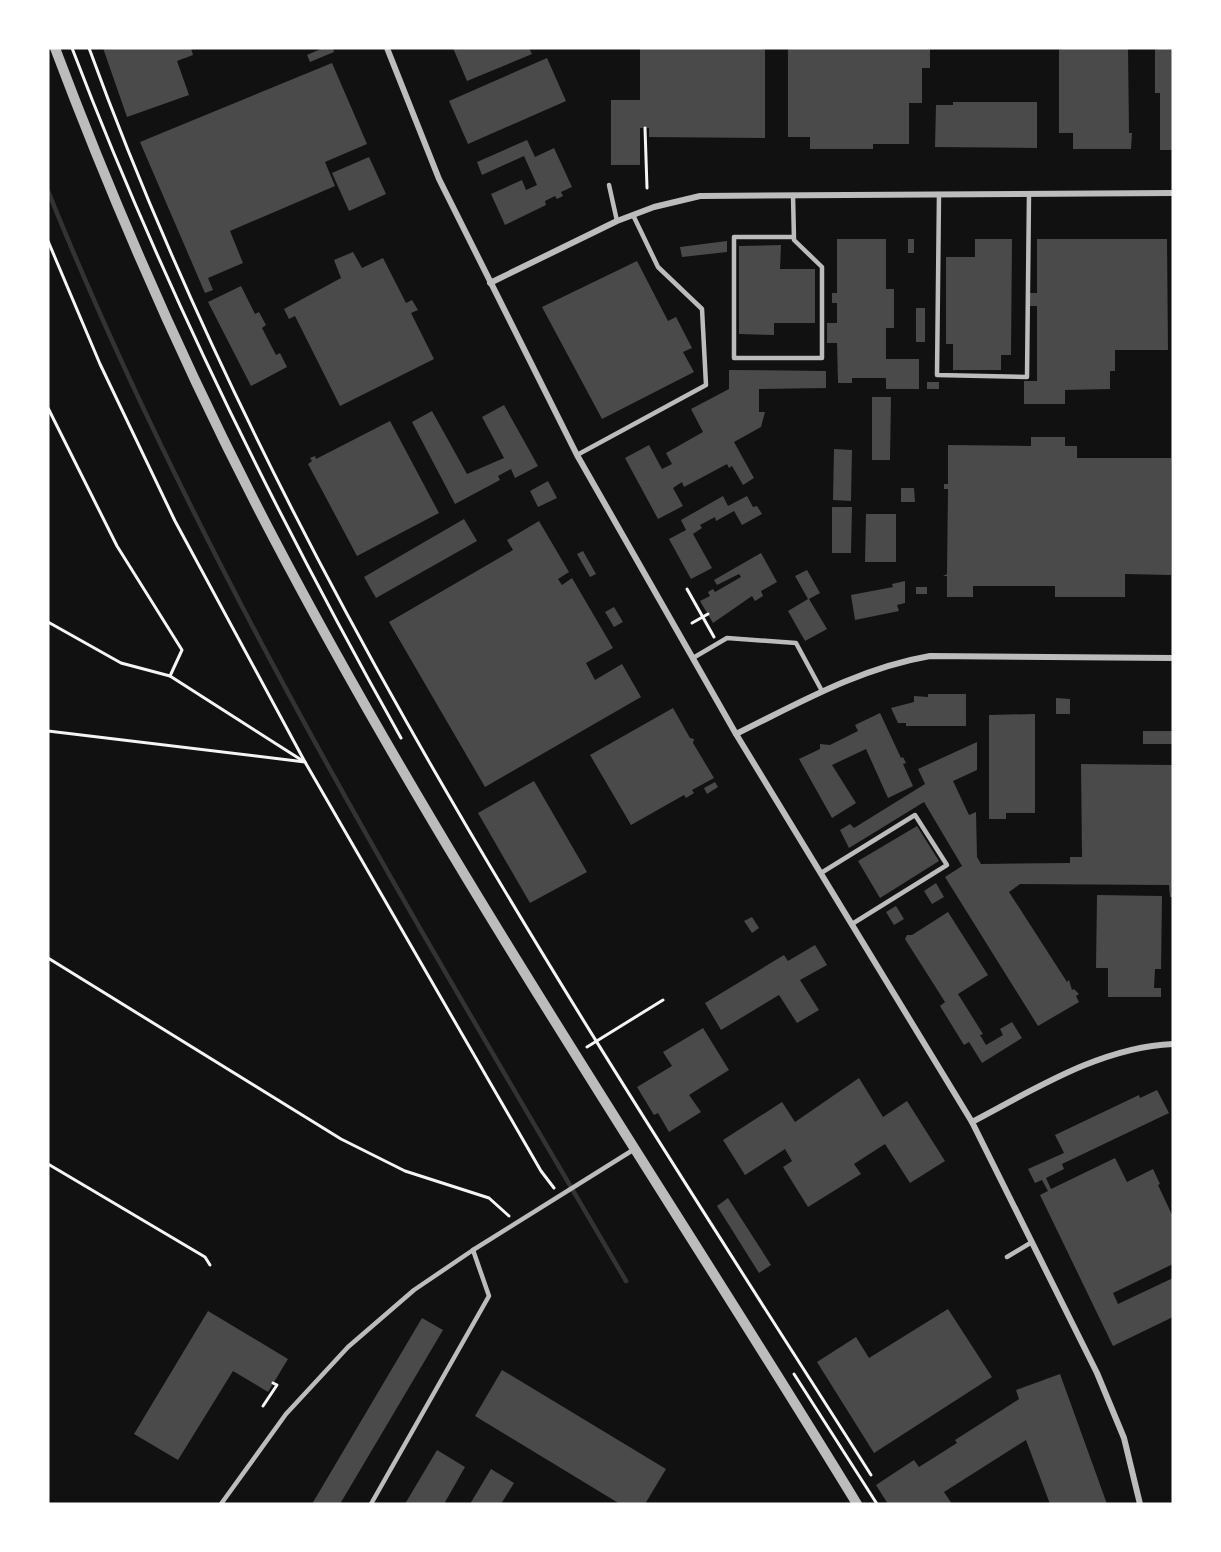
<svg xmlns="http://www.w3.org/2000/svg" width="1221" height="1552" viewBox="0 0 1221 1552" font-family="Raleway,sans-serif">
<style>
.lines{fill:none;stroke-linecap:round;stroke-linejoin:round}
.stream{stroke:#333;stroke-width:4.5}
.building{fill:#4a4a4a}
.path{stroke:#f5f5f5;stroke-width:3}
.service{stroke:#bcbcbc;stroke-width:4.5}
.minor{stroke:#bcbcbc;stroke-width:6}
.tertiary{stroke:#bcbcbc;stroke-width:10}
</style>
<rect width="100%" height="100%" fill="#111"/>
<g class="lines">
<path class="stream" d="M48,191C202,573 419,926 626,1281"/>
</g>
<g class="building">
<path d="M103,48H191L193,55L177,61L189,95L127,117Z"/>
<path d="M323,48H333L334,52L310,62L307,55Z"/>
<path d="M453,48H529L532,54L467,81Z"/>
<path d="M640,48H765V138L649,137V128H640V165H611V100H640Z"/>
<path d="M788,48H930V68H922V103H909V144H873V149H810V137H788Z"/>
<path d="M1059,48H1128L1129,133H1132L1131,149H1073V133H1059Z"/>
<path d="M1155,48H1173V150H1160V93H1155Z"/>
<path d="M547,58L566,101L468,144L449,101Z"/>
<path d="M332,63L367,144L325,162L335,186L230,231L243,263L208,278L213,290L205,293L140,142Z"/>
<path d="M953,102H1037V148L935,147L936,105H953Z"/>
<path d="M527,140L535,157L554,148L572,187L561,192L563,196L557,199L555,196L545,201L546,205L505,225L491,194L522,180L526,190L537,185L524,156L482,175L477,162Z"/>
<path d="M369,157L386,194L349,211L332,173Z"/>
<path d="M837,239H886V289H894V328H886V359H919V389H886V378H852V383H838L837,343H827V323H837V303H832V293H837Z"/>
<rect x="908" y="239" width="6" height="14"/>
<path d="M975,239H1012L1011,355H1001V370H953V344H946V257H975Z"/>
<path d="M1037,239H1167L1168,350H1115V371H1110V389L1065,390V404H1024V381H1037V306H1029V293H1037Z"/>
<path d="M727,241V252L682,257L680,247Z"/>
<path d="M781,245L780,269H815V323H774V335L739,334V246Z"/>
<path d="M353,252L362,268L383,258L406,303L412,300L418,310L411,313L434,359L340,406L295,316L289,319L284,309L341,278L334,260Z"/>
<path d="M637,261L668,321L676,317L692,348L683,352L694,372L602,419L542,307Z"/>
<path d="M241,286L255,314L259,312L266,325L262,328L276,355L280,353L287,367L251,386L208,302Z"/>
<rect x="916" y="308" width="9" height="34"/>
<path d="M729,370L826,371V388L759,389V412H765L761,427L734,442L754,478L743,485L732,466L729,468L727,464L684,487L682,482L673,488L683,506L658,519L625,458L649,445L662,469L672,464L666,453L703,432L691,409L729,389Z"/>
<rect x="927" y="382" width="12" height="7"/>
<path d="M872,397H891L890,460H872Z"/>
<path d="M504,405L538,466L515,478L511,469L498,476L500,480L455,504L412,422L432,411L467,474L504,458L482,417Z"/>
<path d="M390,421L439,513L357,556L308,464L312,461L310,458L315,456L316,459Z"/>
<path d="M1031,437H1065V446H1077V458H1171V575L1125,574V597H1055V586H973V597H947V576H943L947,574L948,489H944V484H948V445L1031,446Z"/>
<path d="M834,449L852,450L851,501L833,500Z"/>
<path d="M548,481L557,498L538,507L530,491Z"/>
<path d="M901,488H914L915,502H901Z"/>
<path d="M723,496L728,506L747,496L753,507L757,506L762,514L742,525L734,511L716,521L715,517L700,525L702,528L693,534L712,568L691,579L669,539L686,530L681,520Z"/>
<path d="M832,507H852L851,553H832Z"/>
<path d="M866,514H896V562H865Z"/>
<path d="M464,519L477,541L376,598L364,577Z"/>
<path d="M539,521L569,572L558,579L562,585L572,578L613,648L586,663L595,680L622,664L641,697L485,787L389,622L513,550L507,540Z"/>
<path d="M583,551L596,574L590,577L577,554Z"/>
<path d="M761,553L777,582L761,591L763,596L755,601L752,596L713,623L700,601L710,596L708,592L713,589L715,592L741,577L739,574L717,585L714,580Z"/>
<path d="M807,570L820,593L809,599L827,629L805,641L788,611L808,599L795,576Z"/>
<path d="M905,581V603L897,605L899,611L855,620L851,595L893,587L892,584Z"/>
<rect x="916" y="587" width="11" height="7"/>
<path d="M614,607L623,622L614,627L605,612Z"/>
<path d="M928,694H966V726H906V723H898L891,708L914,702V696L928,697Z"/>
<path d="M1056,698L1070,699V714H1056Z"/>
<path d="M673,708L690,738L694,739L693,743L714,778L692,790L694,793L686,798L684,795L631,825L590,755Z"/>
<path d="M880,713L901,758L903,757L906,763L903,764L913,786L888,798L866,749L832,765L856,803L832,818L799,759L820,749V744L830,745L858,731L855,725Z"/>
<path d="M1035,714V813H1006V819H989V715Z"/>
<rect x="1143" y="731" width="30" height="13"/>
<path d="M977,742V770L953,781L969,815L976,812L977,857L981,864L1070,863V857H1082L1081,764L1173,765V897H1170L1169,885L1020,884L1009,892L1067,982L1069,980L1072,990L1074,989L1079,994L1076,996L1079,1002L1038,1026L945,877L962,866L924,802L849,848L840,830L850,824L854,828L925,784L918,769Z"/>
<path d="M534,781L587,872L530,903L478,813Z"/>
<path d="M715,782L718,787L707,794L704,788Z"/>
<path d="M917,826L939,861L880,898L858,861Z"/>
<path d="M936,883L944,897L932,904L924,891Z"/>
<path d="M1097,895L1162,896L1161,969H1155L1154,988H1161V997H1108V968H1096Z"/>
<path d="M896,906L904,919L894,925L886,912Z"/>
<path d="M948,912L988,975L958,994L983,1034L980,1035L986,1045L1003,1035L1000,1029L1012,1022L1022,1038L982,1063L969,1042L964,1045L940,1006L945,1002L905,939L907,935H912Z"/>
<path d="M752,917L759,928L752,933L744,921Z"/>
<path d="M815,945L827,965L800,980L819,1010L797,1023L779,995L721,1030L705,1003L784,955L788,961Z"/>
<path d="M703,1028L729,1070L689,1095L701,1112L669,1132L658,1113L654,1115L637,1087L672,1066L663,1052Z"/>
<path d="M859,1078L883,1117L907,1101L945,1161L910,1183L885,1144L854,1164L861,1174L808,1207L783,1167L792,1161L785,1149L745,1175L723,1140L782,1102L795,1122Z"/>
<path d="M1157,1090L1169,1113L1062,1164L1064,1169L1046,1178L1051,1189L1115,1158L1127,1182L1153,1169L1160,1184L1158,1185L1173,1217V1264L1113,1293L1118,1304L1173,1278V1317L1113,1346L1040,1195L1048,1191L1042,1180L1035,1183L1028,1169L1064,1153L1055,1135L1139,1095L1140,1098Z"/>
<path d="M728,1198L771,1265L759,1273L717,1206Z"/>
<path d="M948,1309L992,1377L874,1453L817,1362L856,1337L869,1358Z"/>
<path d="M208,1311L288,1359L268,1392L233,1371L178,1460L134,1434Z"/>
<path d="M422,1318L443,1330L340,1504H312Z"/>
<path d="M502,1370L666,1469L645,1504H620L475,1416Z"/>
<path d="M1060,1374L1107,1504H1050L1026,1440L944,1492L952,1504H888L876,1485L914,1460L919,1467L957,1443L955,1440L1019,1399L1016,1390Z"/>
<path d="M437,1450L465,1467L444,1504H405Z"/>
<path d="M491,1469L514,1483L501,1504H470Z"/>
</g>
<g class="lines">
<g class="path">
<path d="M72,48C163,287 276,515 401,738"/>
<path d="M89,48C275,560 580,1017 871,1475"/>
<path d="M645,128L647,188"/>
<path d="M48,241L100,364L175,521L305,762"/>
<path d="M48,408L117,546L182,650L170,676"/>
<path d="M687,589L714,637"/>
<path d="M48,622L121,663L170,676L303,761"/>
<path d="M692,623L708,614"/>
<path d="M48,731L305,762L541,1171L554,1188"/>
<path d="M48,958L341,1139L405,1171L489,1198L509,1216"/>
<path d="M587,1047L663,1000"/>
<path d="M48,1164L205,1257L210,1265"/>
<path d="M794,1374L877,1504"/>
<path d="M263,1406L277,1385L273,1383"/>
</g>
<g class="service">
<path d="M609,185L617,221"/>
<path d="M939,194L937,375L1027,377L1029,194"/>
<path d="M793,195L794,240L822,267V358H734V237H794"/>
<path d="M577,455L706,385L702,309L658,267L633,215"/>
<path d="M693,658L727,638L796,643L822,691"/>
<path d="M821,873L915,815L947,865L852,924"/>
<path d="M1007,1257L1032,1242"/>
<path d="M221,1504L286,1414L348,1347L414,1290L473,1250L633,1150"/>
<path d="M371,1504L489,1296L473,1250"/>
</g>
<g class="minor">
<path d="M387,48L439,179L577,455L736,734L972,1122L1097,1373L1124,1438L1140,1504"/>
<path d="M490,283L617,221L654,207L700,196L1173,193"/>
<path d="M736,734C799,703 860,668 930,656L1173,658"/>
<path d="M972,1122C1035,1089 1101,1047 1173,1044"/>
</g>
<path class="tertiary" d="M55,48C118,215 190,379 273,537C448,871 661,1183 857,1504"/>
</g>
<rect width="1221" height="1552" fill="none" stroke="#ffffff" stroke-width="99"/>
</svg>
